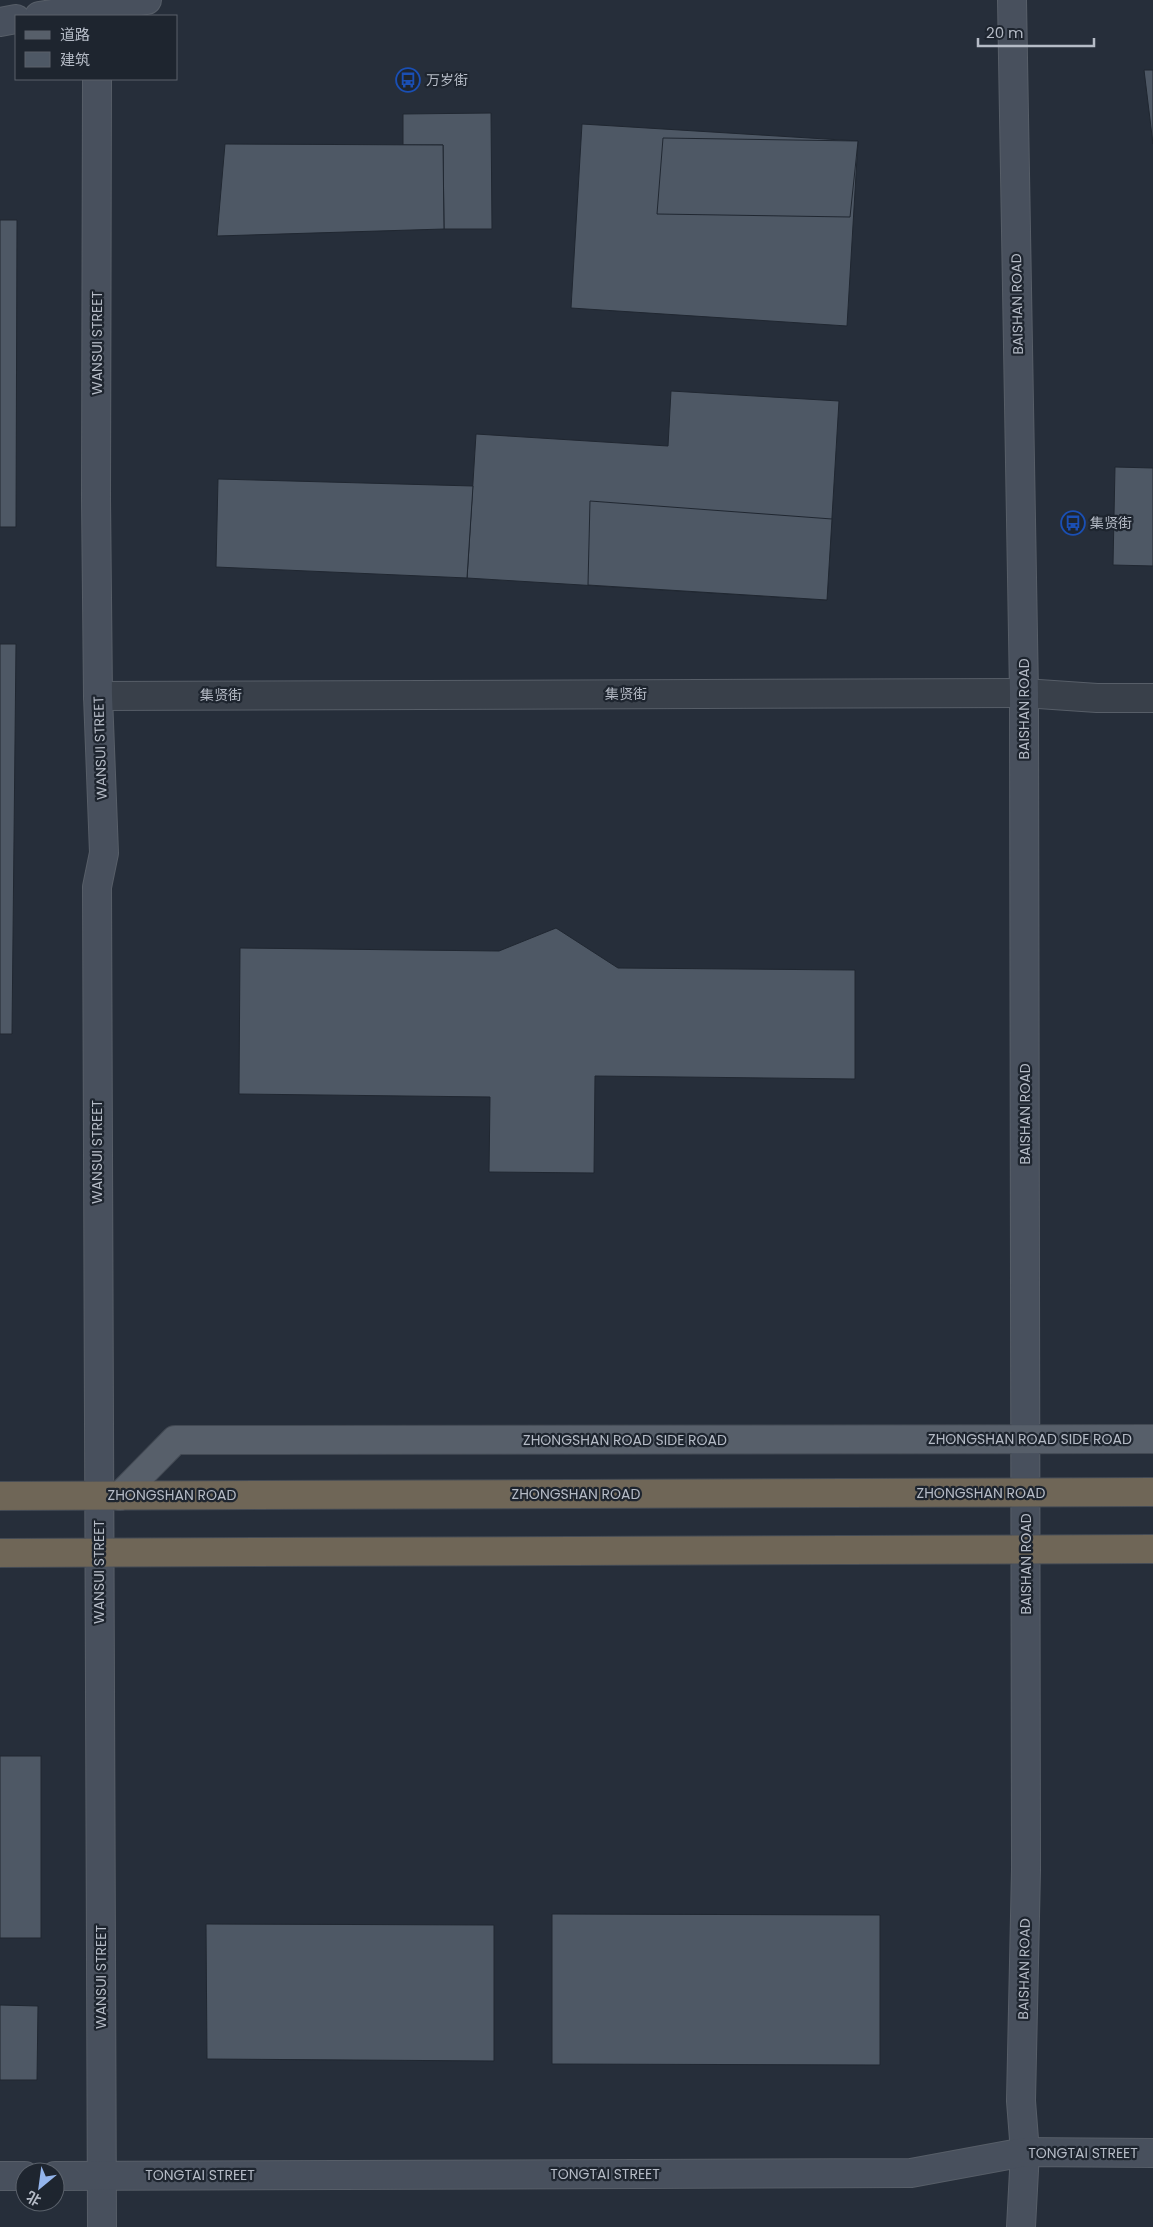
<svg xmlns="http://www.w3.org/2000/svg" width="1153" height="2227" viewBox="0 0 1153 2227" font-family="Poppins,'Noto Sans SC',sans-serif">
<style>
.building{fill:#4e5865;stroke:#202731}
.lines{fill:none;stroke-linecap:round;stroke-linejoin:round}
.street-casing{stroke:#575e68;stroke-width:30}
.secondary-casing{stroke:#575e68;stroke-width:30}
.primary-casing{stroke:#424953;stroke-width:30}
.highway-casing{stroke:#444b55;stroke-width:30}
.street{stroke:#39404a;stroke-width:28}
.secondary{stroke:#48505d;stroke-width:28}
.primary{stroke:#575f6a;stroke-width:28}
.highway{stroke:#6f6657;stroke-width:28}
.labels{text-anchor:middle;stroke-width:4.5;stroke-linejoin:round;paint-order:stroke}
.poi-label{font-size:14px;fill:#b5bbc6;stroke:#1e252f;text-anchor:start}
.street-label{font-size:14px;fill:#b5bbc6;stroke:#1e252f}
</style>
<rect width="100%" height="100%" fill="#262e3a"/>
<g class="building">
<path d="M1144,70H1153V144Z"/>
<path d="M491,113L492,229H444L443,145H403V114Z"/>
<path d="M582,124L858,141L847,326L571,308Z"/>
<path d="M663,138L858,141L850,217L657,214Z"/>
<path d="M225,144L443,145L444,229L217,236Z"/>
<path d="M0,220H17L16,527H0Z"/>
<path d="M671,391L839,401L827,600L467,578L476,434L668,446Z"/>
<path d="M1115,467L1153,468V566L1113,565Z"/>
<path d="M218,479L473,486L467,578L216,567Z"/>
<path d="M590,501L832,519L827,600L588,585Z"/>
<path d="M0,644H16L12,1034H0Z"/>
<path d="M556,928L618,968L855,970V1079L595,1076L594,1173L489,1172L490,1097L239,1094L240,948L499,951Z"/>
<rect x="0" y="1756" width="41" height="182"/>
<path d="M552,1914L880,1915V2065L552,2064Z"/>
<path d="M206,1924L494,1925V2061L207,2059Z"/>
<path d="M0,2005L38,2006L37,2080H0Z"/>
</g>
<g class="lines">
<g class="street-casing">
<path id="street" d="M98,696L1024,693L1097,698H1153"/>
</g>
<g class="secondary-casing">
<g id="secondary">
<path d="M1012,0L1024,693L1026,1870L1021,2101L1025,2152L1021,2227"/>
<path d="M39,16L147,0"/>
<path d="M0,22L16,19"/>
<path d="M97,79L96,498L98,696L104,853L97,887L102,2227"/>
<path d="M0,2176H25"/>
<path d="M55,2176L911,2173L1025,2152L1153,2153"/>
</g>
</g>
<g class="primary-casing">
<path id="primary" d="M120,1496L175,1440L1153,1439"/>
</g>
<g class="highway-casing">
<g id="highway">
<path d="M0,1496L1153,1492"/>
<path d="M0,1553L1153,1549"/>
</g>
</g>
<use href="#street" class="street"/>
<use href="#secondary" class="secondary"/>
<use href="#primary" class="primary"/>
<use href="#highway" class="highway"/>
</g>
<defs>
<g id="bus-ring" transform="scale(1.25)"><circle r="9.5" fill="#1e252f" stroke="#1a4fb4" stroke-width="1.5"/><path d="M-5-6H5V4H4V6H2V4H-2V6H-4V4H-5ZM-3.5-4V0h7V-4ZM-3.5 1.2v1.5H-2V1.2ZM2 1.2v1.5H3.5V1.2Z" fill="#1a4fb4"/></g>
</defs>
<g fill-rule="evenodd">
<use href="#bus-ring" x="408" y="80"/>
<use href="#bus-ring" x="1073" y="523"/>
</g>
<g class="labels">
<g class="poi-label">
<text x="426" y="85">万岁街</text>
<text x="1090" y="528">集贤街</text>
</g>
<g class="street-label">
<text transform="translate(1017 304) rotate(-91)" y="5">BAISHAN ROAD</text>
<text transform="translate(97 343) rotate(-90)" y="5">WANSUI STREET</text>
<text x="626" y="699">集贤街</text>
<text x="221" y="700">集贤街</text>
<text transform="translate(1024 709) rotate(-90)" y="5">BAISHAN ROAD</text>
<text transform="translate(100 748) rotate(-92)" y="5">WANSUI STREET</text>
<text transform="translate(1025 1114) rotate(-90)" y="5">BAISHAN ROAD</text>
<text transform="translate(97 1152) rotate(-90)" y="5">WANSUI STREET</text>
<text x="1030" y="1444">ZHONGSHAN ROAD SIDE ROAD</text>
<text x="625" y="1445">ZHONGSHAN ROAD SIDE ROAD</text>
<text x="981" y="1498">ZHONGSHAN ROAD</text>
<text x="576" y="1499">ZHONGSHAN ROAD</text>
<text x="172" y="1500">ZHONGSHAN ROAD</text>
<text transform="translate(1026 1564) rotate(-90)" y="5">BAISHAN ROAD</text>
<text transform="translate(99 1572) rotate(-90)" y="5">WANSUI STREET</text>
<text transform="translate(1024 1969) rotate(-89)" y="5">BAISHAN ROAD</text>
<text transform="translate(101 1977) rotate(-90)" y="5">WANSUI STREET</text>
<text x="1083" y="2158">TONGTAI STREET</text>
<text x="605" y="2179">TONGTAI STREET</text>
<text x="200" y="2180">TONGTAI STREET</text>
</g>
</g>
<rect x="15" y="15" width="162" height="65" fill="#1e252f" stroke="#5a616b"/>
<rect x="25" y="31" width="25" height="8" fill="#575f6a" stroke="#5a616b"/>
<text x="60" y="40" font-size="15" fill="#b5bbc6">道路</text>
<rect x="25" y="52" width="25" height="15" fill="#4e5865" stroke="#5a616b"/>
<text x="60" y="65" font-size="15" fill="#b5bbc6">建筑</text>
<g transform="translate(40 2187) rotate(209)"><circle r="24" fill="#1e252f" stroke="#5a616b"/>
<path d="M0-4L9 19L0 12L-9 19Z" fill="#94b5ec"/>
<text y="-8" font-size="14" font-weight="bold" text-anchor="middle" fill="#b5bbc6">北</text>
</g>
<path d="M978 38v8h116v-8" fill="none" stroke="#b5bbc6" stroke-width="2.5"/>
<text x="986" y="38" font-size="15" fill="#b5bbc6" stroke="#1e252f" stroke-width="4" paint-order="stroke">20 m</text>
</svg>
